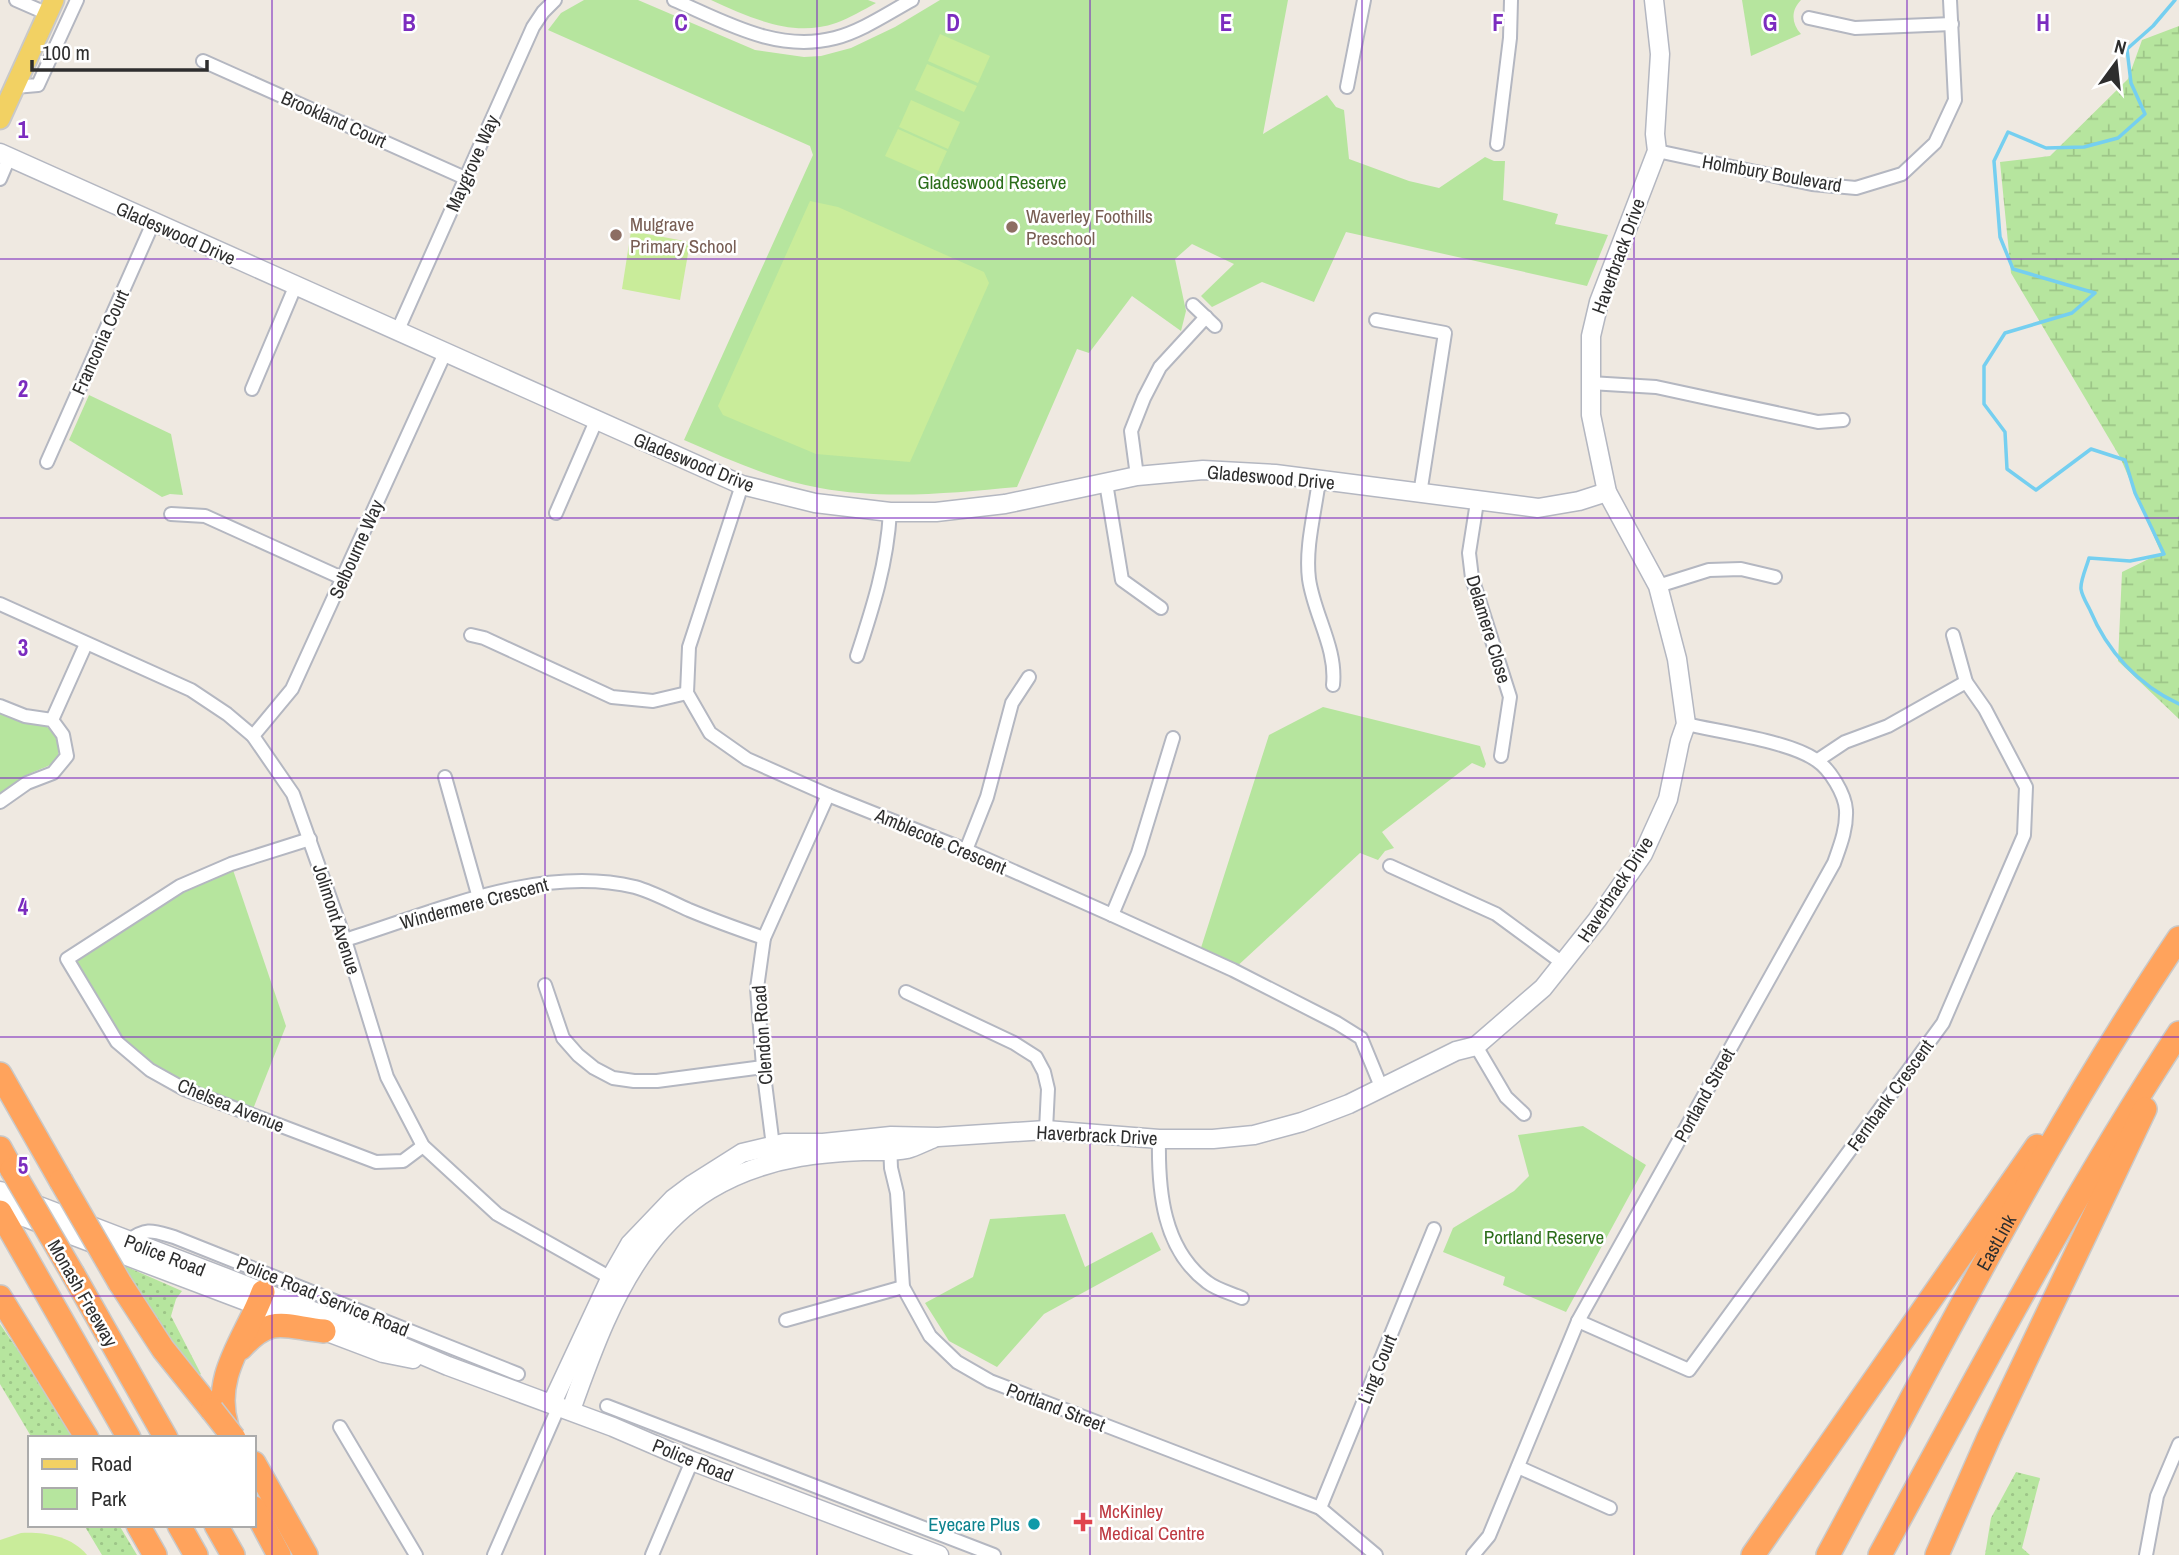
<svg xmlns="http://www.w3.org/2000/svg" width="2179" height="1555" viewBox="0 0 2179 1555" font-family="'Archivo Narrow',sans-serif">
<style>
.grass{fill:url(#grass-dots)}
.wetland{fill:url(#wetland-marsh)}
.park{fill:#b6e59e}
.pitch{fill:#c9ec9a}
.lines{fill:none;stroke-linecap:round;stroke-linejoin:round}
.stream{stroke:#75cff0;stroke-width:3.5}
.street-casing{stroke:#b4b7c1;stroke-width:16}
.secondary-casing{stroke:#b4b7c1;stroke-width:21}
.primary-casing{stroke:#c9c9c9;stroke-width:23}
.highway-casing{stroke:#c9c9c9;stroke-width:26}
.street{stroke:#fff;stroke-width:12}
.secondary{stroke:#fff;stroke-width:18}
.primary{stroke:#f2d163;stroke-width:19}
.highway{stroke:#ffa35c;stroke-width:23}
.highway-bridge-casing{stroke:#c9c9c9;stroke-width:26;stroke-linecap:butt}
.highway-bridge{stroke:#ffa35c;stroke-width:23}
.grid{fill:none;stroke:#7b2cbf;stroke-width:2;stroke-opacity:0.55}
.education-dot{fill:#8d6e63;stroke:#fff;stroke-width:2.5}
.health-dot{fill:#e0444e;stroke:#fff;stroke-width:2.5}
.culture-dot{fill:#0f9aa8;stroke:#fff;stroke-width:2.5}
.labels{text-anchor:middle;stroke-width:5;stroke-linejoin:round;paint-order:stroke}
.street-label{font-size:19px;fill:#2e2e2e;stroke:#fff}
.park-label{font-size:19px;fill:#2c6e1b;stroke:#fff}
.education-label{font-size:19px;fill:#785e54;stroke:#fff;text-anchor:start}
.health-label{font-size:19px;fill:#be3a42;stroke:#fff;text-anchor:start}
.culture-label{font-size:19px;fill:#0d838f;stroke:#fff;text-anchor:end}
.grid-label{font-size:23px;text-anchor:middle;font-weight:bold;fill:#7b2cbf;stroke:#fff;stroke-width:5;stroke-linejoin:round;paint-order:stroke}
</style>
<defs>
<pattern id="grass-dots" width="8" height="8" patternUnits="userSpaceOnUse" patternTransform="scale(1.75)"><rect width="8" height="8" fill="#b6e59e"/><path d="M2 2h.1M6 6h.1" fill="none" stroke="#9dc588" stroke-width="1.8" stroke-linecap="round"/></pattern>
<pattern id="wetland-marsh" width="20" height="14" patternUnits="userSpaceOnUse" patternTransform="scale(1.75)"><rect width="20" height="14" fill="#b6e59e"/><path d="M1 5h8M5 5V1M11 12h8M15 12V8" fill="none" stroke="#9dc588"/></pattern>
</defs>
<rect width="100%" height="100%" fill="#efe9e1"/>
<g class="grass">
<path d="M118,1263L182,1291L176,1299L171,1316L201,1374L193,1378Z"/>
<path d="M0,1324L56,1406L73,1438H32L0,1384Z"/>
<path d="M2016,1472L2040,1478L2022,1548L2030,1555H1985L1991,1518Z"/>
<path d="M84,1525H119L137,1555H102Z"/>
</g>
<path class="wetland" d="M2179,26V719L2118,661L2122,572L2161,553L2120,457L2011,273L2000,162L2050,156L2128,79L2142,40Z"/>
<g class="park">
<path d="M584,0H638L755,50L804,57L821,56L851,48L895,27L940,0H1288L1263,134L1327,95L1336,107L1344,110L1349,159L1409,181L1439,188L1485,157L1494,161H1505L1503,200L1558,214L1555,224L1608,235L1587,286L1346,232L1314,302L1262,282L1212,307L1201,296L1234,264L1192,244L1175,259L1186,311L1181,331L1132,296L1089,353L1077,349L1017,487C952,493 885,500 820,488C773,480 728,459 684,440L813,155L810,146L548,30L561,13Z"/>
<path d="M711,0H868L876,3C863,10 850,18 836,23C792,38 751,18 711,0Z"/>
<path d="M1742,0H1801C1791,10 1791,23 1801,34L1751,56Z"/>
<path d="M89,395L171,434L183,495L170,494L162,497L69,440Z"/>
<path d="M1323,707L1480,746L1486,764L1484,768L1472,763L1382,832L1394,848L1385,851L1378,860L1360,853L1233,970L1199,954L1269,735Z"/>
<path d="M0,712L41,724L55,731C67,768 49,763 23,777C15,782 8,789 0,794Z"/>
<path d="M231,864L286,1026L251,1114L184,1089L117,1042L67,959L180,886Z"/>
<path d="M1583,1126L1646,1165L1566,1312L1503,1285L1505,1277L1443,1252L1453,1228L1514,1191L1529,1176L1518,1135Z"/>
<path d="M1065,1214L1085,1267L1152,1232L1161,1250L1044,1314L997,1367L949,1341L925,1303L973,1277L990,1219Z"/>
</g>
<g class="pitch">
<path d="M940,34L990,56L978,83L928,61Z"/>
<path d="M927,64L977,86L964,112L915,90Z"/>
<path d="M911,100L960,122L948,149L899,127Z"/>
<path d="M898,129L947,151L935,178L885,156Z"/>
<path d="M810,201L838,207L984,272L989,283L910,462L816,454L723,415L718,406Z"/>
<path d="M631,231L690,242L680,300L622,289Z"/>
<path d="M21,1533C45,1532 71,1536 87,1555H0V1540Z"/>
</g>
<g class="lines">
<path class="stream" d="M2175,0L2153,26L2127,49L2131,83L2145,114L2118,138L2084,147L2046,148L2008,132L1994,161L2000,237L2013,269L2095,293L2072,313L2005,333L1984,366V404L2005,432L2007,469L2036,490L2091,449L2125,460L2135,493L2164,554L2130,561L2089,558C2087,566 2080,581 2081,589C2082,596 2087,604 2090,610C2107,651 2138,685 2179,704"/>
<g class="street-casing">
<g id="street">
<path d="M16,0L48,14"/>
<path d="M674,0C725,22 777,53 835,38C862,31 888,13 912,0"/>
<path d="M1809,18L1855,28L1952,24"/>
<path d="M203,61L465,178"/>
<path d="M15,87L38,85L77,0"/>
<path d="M1347,87L1364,0"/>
<path d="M1497,144L1510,38L1511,0"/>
<path d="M1657,151L1812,184L1856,188L1902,174L1935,143L1955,100L1950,0"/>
<path d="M0,179L9,158"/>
<path d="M1193,305L1215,326"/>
<path d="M1376,320L1445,333L1420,494"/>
<path d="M397,332L533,27L543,12L555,0"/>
<path d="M1590,383L1656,387L1818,422L1843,420"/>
<path d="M252,389L295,287"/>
<path d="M47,462L153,223"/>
<path d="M1137,476L1131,431L1144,398L1160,367L1206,317"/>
<path d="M1319,480C1315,512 1305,547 1309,579C1314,615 1337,648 1333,685"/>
<path d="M1106,483L1122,580L1161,608"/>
<path d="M742,485L689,647L687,693L710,733L747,759L828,795L966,850L1112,915L1233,970L1337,1023L1361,1038L1382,1089"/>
<path d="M1477,502L1469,553L1472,578L1510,697L1501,756"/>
<path d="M556,513L596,421"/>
<path d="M171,514L205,516L342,578"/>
<path d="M1658,586L1709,570L1741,569L1775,577"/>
<path d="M0,604L191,690L227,714L253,736L293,794L345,940L387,1077L423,1146L497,1214L618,1282"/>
<path d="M471,635L484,638L612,697L653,701L687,693"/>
<path d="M857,656C873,607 887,564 890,512"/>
<path d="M0,706L25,716L52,720L63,735L67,756L53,773L27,783L0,802"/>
<path d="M52,720L86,644"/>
<path d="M253,736L292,689L445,353"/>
<path d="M1818,760L1845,742L1888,726L1966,682"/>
<path d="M445,777L479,898"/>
<path d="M310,839L231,864L180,886L67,959L117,1042L150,1070L184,1089L376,1162L403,1161L423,1146"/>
<path d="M966,850L987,797L1012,703L1029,677"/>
<path d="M1390,866L1496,914L1564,964"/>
<path d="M1112,915L1138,853L1173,738"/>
<path d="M345,940C435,912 540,864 635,887C653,892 671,902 689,910C713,920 738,929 764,938"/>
<path d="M545,985L563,1038L578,1055L594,1068L613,1078L634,1081H657L763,1067"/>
<path d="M906,992L1014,1043L1036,1057L1044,1072L1048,1089L1046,1130"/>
<path d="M1476,1046L1506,1097L1524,1114"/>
<path d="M1159,1139C1158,1191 1163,1249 1207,1282C1217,1290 1231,1293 1242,1298"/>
<path d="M890,1143L891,1168L897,1193L903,1287L930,1336L957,1362L990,1381L1320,1508L1376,1555"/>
<path d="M774,1154L763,1067L757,988L764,938L828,795"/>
<path d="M128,1241C147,1227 153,1231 174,1237L518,1374"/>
<path d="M786,1320L903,1287"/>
<path d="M1578,1321L1689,1370L1943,1023L2024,835L2026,787L1985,709L1966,682L1953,635"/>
<path d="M607,1406L994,1555"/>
<path d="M340,1427L416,1555"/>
<path d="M1518,1467L1610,1508"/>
<path d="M1320,1508L1434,1229"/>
<path d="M494,1555L559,1406"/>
<path d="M652,1555L692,1461"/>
<path d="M1473,1555L1489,1536L1578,1321L1834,863C1840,846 1847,829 1846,810C1845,794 1830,769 1816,760C1789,741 1720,732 1686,724"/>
<path d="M2146,1555L2157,1496L2179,1444"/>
</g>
</g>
<g class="secondary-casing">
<g id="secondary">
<path d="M0,153L742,485L815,503L890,512H936L1005,504L1137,476L1203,470L1275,474L1538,508L1579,501L1607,492"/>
<path d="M0,1191L375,1335L448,1366L613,1427L692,1461L939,1555"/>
<path d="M0,1208L383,1353L413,1359"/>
<path d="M552,1403L610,1279L630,1244L673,1199L693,1184L742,1153L784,1143H823L891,1136L938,1137L1046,1130L1159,1139H1213L1254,1135L1302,1122L1349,1104L1456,1051L1476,1046L1543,988L1597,920L1643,854L1668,799L1680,741L1686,724L1677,659L1658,586L1607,492L1591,415V336L1599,302L1657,151L1655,134L1660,54L1654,0"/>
<path d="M571,1410C615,1286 656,1182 800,1157C821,1153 843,1152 864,1151C878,1151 893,1152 907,1149C915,1147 924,1142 932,1139"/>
</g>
</g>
<g class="primary-casing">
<path id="primary" d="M0,119L54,0"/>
</g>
<g class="highway-casing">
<g id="highway">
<path d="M0,1074L61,1181"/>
<path d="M0,1148L12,1170"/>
<path d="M0,1212L129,1438"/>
<path d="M73,1274L166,1438"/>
<path d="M120,1283L163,1349L212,1410"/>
<path d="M0,1297L87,1438"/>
<path d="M241,1348C272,1314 284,1327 324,1331"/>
<path d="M227,1427C211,1375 247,1337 263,1292"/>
<path d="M254,1463L306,1555"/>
<path d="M254,1508L279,1555"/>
<path d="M138,1525L155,1555"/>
<path d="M179,1525L196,1555"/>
<path d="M216,1525L233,1555"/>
<path d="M1753,1555L2037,1146"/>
<path id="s1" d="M1828,1555C1940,1347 2047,1134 2179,938"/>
<path d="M1880,1555C1976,1379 2069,1201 2179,1033"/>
<path d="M1937,1555L1989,1437L2145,1109"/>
</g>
</g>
<use href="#street" class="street"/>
<use href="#secondary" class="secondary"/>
<use href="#primary" class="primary"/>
<use href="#highway" class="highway"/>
<g class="highway-bridge-casing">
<g id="highway-bridge">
<path d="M12,1170L73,1274"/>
<path d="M61,1181L120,1283"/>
<path d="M212,1410L234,1438"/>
</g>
</g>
<use href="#highway-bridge" class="highway-bridge"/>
</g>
<path class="grid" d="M272,0V1555M545,0V1555M817,0V1555M1090,0V1555M1362,0V1555M1634,0V1555M1907,0V1555M0,259H2179M0,518H2179M0,778H2179M0,1037H2179M0,1296H2179"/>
<g class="education-dot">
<circle cx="1012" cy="227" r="7"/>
<circle cx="616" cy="235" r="7"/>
</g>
<path class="health-dot" d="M1079.5 1511.5h7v7h7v7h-7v7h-7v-7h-7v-7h7z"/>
<circle class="culture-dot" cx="1034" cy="1524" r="7"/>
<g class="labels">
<g class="street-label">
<text transform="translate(334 119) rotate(24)" y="7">Brookland Court</text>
<text transform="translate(472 163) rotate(-66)" y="7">Maygrove Way</text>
<text transform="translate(1772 173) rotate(10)" y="7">Holmbury Boulevard</text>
<text transform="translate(176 233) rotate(24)" y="7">Gladeswood Drive</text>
<text transform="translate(1618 256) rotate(-70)" y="7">Haverbrack Drive</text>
<text transform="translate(100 342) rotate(-66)" y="7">Franconia Court</text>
<text transform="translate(694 462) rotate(22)" y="7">Gladeswood Drive</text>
<text transform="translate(1271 477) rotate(5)" y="7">Gladeswood Drive</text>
<text transform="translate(356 549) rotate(-66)" y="7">Selbourne Way</text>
<text transform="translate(1489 629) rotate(73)" y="7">Delamere Close</text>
<text transform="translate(941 841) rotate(23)" y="7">Amblecote Crescent</text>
<text transform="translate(1615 889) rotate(-57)" y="7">Haverbrack Drive</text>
<text transform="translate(474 903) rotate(-15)" y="7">Windermere Crescent</text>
<text transform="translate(337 919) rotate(72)" y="7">Jolimont Avenue</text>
<text transform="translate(762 1035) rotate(-94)" y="7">Clendon Road</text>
<text transform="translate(1704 1095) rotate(-61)" y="7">Portland Street</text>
<text transform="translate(1890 1095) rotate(-54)" y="7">Fernbank Crescent</text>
<text transform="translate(231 1105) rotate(22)" y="7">Chelsea Avenue</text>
<text transform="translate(1097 1135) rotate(3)" y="7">Haverbrack Drive</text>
<text dy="7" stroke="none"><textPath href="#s1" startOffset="355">EastLink</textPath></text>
<text transform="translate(165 1255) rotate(21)" y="7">Police Road</text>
<text transform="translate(83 1293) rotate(60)" y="7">Monash Freeway</text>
<text transform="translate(323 1296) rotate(22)" y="7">Police Road Service Road</text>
<text transform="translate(1377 1369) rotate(-68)" y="7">Ling Court</text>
<text transform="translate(1056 1407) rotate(21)" y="7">Portland Street</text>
<text transform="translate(693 1460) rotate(22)" y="7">Police Road</text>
</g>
<g class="park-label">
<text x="992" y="189">Gladeswood Reserve</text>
<text x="1544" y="1244">Portland Reserve</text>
</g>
<g class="education-label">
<text x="1026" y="223">Waverley Foothills<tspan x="1026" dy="22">Preschool</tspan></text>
<text x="630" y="231">Mulgrave<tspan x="630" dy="22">Primary School</tspan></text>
</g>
<g class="health-label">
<text x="1099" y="1518">McKinley<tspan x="1099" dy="22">Medical Centre</tspan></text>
</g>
<g class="culture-label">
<text x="1020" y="1531">Eyecare Plus</text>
</g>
</g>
<g class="grid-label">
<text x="409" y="31">B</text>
<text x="681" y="31">C</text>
<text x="953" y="31">D</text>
<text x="1226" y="31">E</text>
<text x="1498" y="31">F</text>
<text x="1770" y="31">G</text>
<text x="2043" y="31">H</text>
<text x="23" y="138">1</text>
<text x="23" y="397">2</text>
<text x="23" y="656">3</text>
<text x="23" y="915">4</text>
<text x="23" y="1174">5</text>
</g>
<rect x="28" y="1436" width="228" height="91" fill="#ffffff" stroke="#ababab" stroke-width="2"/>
<rect x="42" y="1459" width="35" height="10" fill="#f2d163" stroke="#ababab" stroke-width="2"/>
<text x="91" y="1471" font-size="21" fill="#2e2e2e">Road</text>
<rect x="42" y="1488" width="35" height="21" fill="#b6e59e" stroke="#ababab" stroke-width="2"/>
<text x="91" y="1506" font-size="21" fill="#2e2e2e">Park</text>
<g transform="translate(2116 63) rotate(15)" stroke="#ffffff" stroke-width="5" paint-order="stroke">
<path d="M0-5L12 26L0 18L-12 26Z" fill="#2e2e2e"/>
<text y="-10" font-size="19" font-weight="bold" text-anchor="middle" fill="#2e2e2e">N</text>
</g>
<path d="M32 60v10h175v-10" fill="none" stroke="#2e2e2e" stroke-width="3.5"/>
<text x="42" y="60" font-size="21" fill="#2e2e2e" stroke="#ffffff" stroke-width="5" paint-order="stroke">100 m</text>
</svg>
